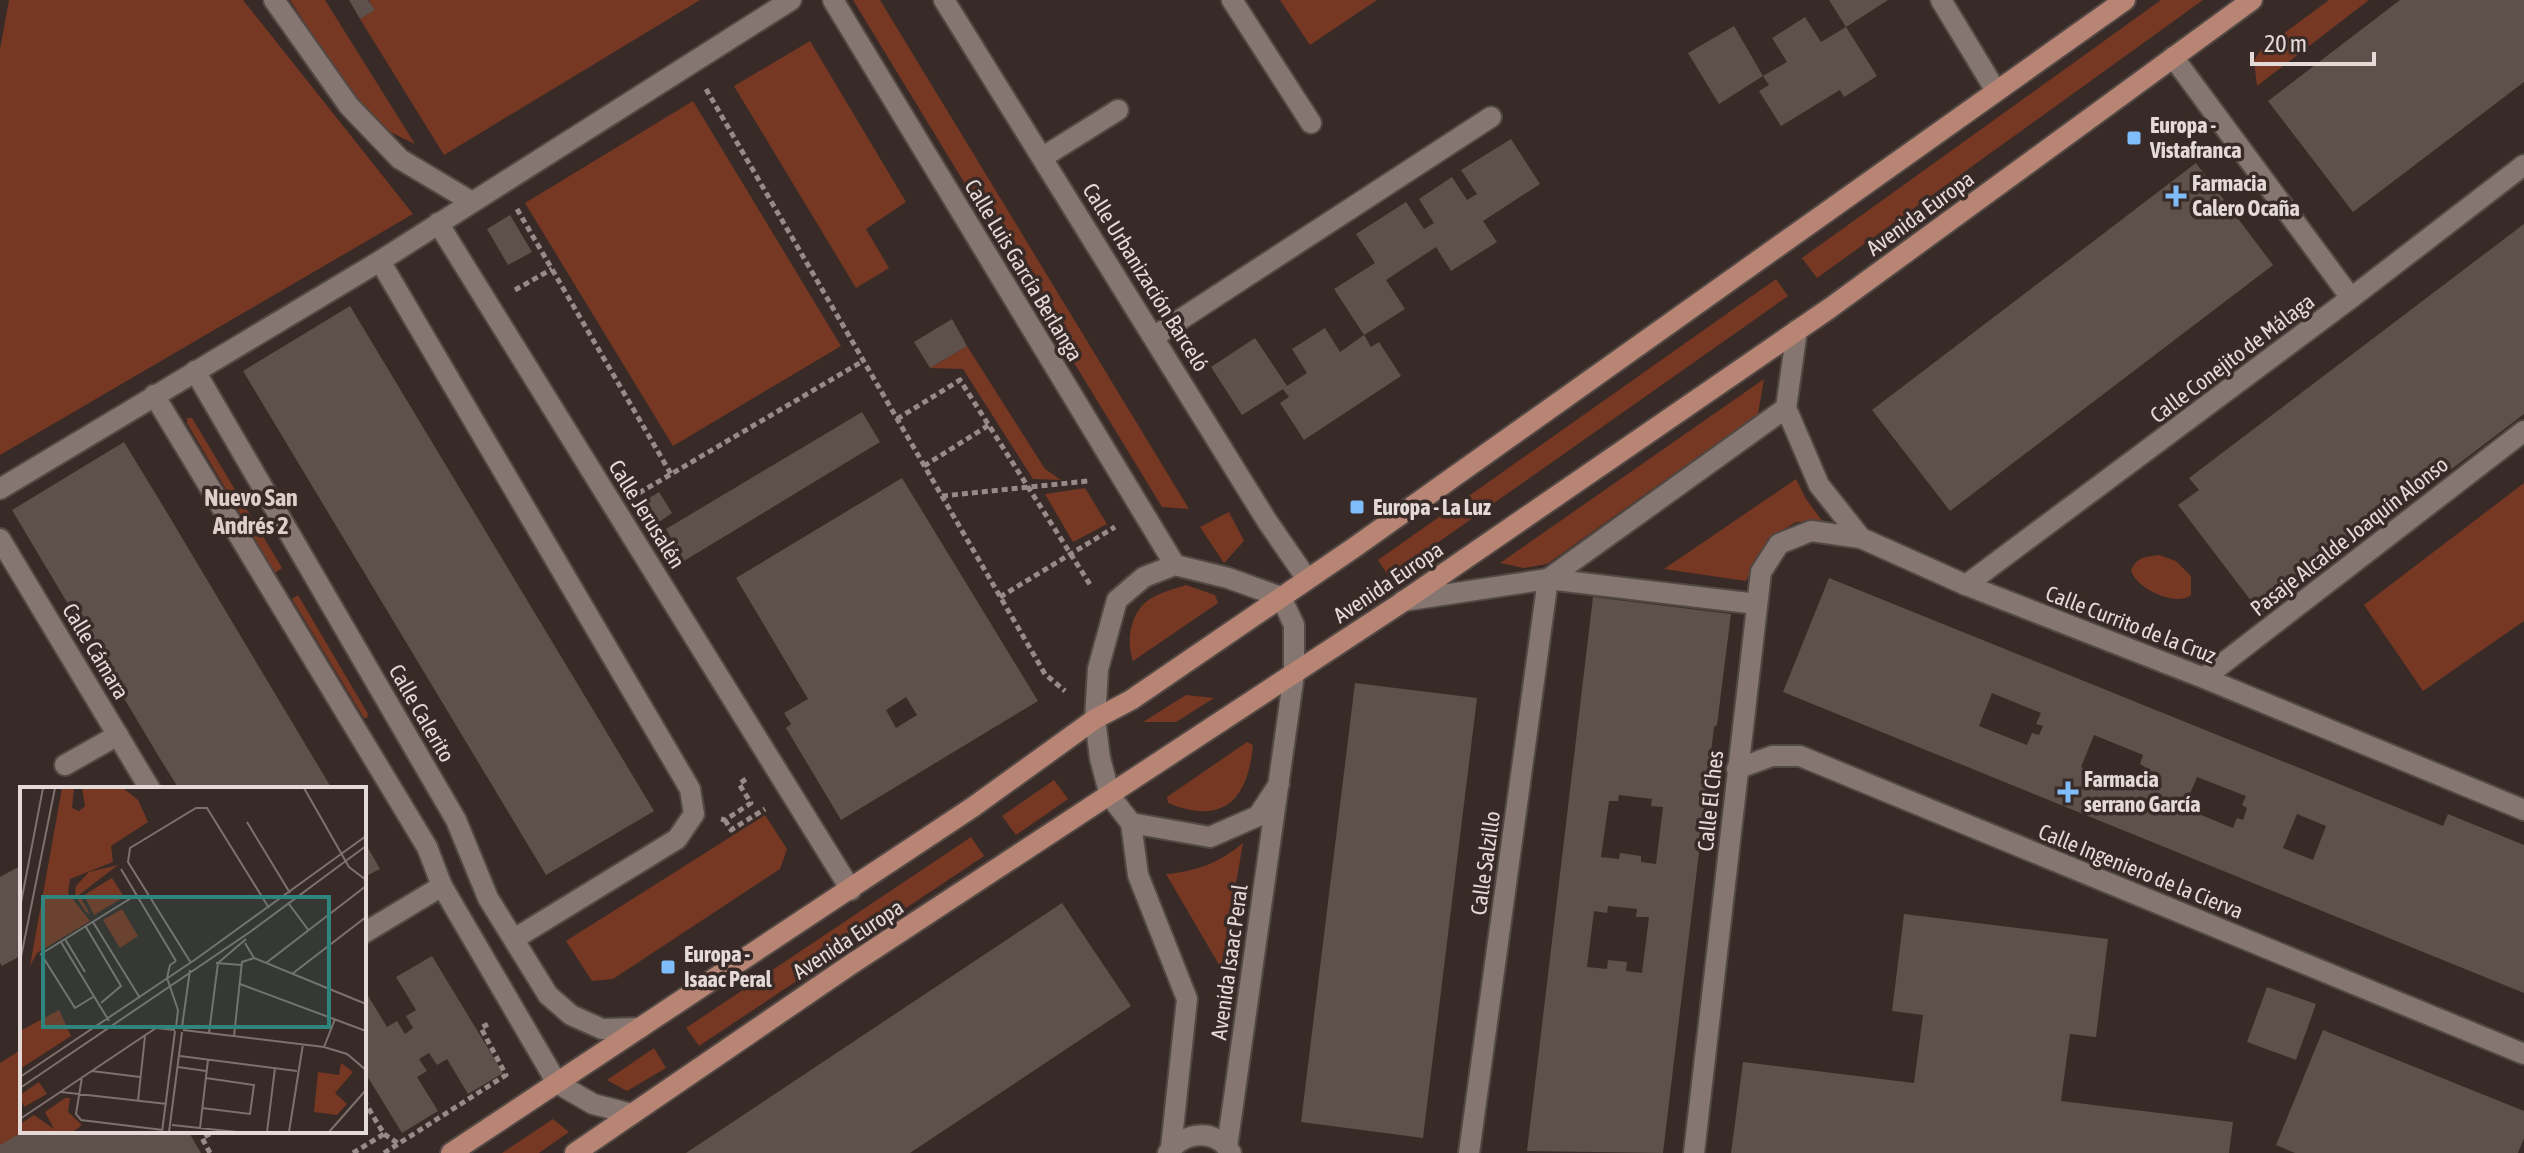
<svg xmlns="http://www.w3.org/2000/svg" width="2524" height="1153" viewBox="0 0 2524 1153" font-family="'Asap Condensed',sans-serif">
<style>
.green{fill:#763723}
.building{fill:#5e504b;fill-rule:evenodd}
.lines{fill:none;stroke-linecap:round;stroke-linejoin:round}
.minor-casing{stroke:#524844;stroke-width:24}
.major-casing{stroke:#524844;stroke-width:24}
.path{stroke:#968b88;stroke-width:5;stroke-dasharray:6 4;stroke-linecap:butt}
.minor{stroke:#857671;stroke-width:20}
.major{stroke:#b88474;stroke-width:20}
.poi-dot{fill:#7ebdf9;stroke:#382b27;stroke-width:3}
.labels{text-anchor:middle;stroke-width:7;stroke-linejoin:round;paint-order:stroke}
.poi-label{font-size:22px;font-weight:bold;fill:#e4dbd9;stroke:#382b27;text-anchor:start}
.street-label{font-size:22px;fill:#e4dbd9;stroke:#382b27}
.neighbourhood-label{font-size:24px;font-weight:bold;fill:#dfcec9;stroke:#382b27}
.inset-road{fill:none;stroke:#7d716e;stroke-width:2}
.view{fill:#2f857e;fill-opacity:0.15;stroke:#2f857e;stroke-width:4}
.inset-edge{fill:none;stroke:#e4dbd9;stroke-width:4}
</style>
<rect width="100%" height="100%" fill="#382b27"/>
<g class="green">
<path d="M9,0H243L413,214L0,455V49Z"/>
<path d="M290,0H325L415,144L380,127L355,100Z"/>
<path d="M369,0H700L444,155L360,19L374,10Z"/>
<path d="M853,0H880L1189,509L1162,507Z"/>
<path d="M1280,0H1377L1310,45Z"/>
<path d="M2161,0H2203L1817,278L1802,258Z"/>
<path d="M2329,0H2369L2257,86L2254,61L2260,51Z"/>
<path d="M810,41L906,202L866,229L889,268L856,288L734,86Z"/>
<path d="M693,101L841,346L673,446L525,203Z"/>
<path d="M1776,279L1788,296L1389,577L1378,560Z"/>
<path d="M967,346L1045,469L1061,480L1033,479L963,369L930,368Z"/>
<path d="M1764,379L1758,414L1547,564L1524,568L1500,563Z"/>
<path d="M187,418H192L282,568L275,573L187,423Z"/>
<path d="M1796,479L1806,499L1823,522H1796L1768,539L1746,581L1664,569Z"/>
<path d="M2524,483V621L2423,691L2364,605Z"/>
<path d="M1085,488L1107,524L1073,542L1045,494Z"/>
<path d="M1229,512L1244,541L1224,563L1200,527Z"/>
<path d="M2159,555L2176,561L2191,576V595C2176,607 2137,589 2131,571C2136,557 2145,557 2159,555Z"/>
<path d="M1186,585L1215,595L1218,603L1133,661C1126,641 1130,612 1150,599C1161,592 1174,589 1186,585Z"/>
<path d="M298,595L368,714L367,718H364L292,599Z"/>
<path d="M1186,695L1214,698L1176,722H1143Z"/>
<path d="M1247,742L1253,745C1248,799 1224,826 1168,803L1167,797Z"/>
<path d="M1054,780L1068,799L1016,835L1002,816Z"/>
<path d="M765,815L787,849L780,869L613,979L592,981L566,941Z"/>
<path d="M971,837L984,856L699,1046L686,1028Z"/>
<path d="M1243,843L1221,968L1166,874C1197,871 1219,863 1243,843Z"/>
<path d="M654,1048L666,1068L627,1091L607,1080Z"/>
<path d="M22,1049V1131H188L200,1153H0V1063Z"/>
<path d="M553,1119L569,1132L539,1153H502Z"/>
</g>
<g class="building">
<path d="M349,0H368L375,10L360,19Z"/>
<path d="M1829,0H1888L1846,27Z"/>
<path d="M2400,0H2524V82L2353,212L2268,101Z"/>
<path d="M1805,17L1821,42L1846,27L1877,76L1844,97L1840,90L1781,126L1759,91L1769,85L1763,76L1787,62L1772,38Z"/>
<path d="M1734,26L1763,76L1719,104L1688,53Z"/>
<path d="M1511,139L1540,184L1483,221L1497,242L1451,271L1436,247L1386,280L1405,309L1364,335L1334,289L1375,263L1356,234L1406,202L1424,229L1434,223L1419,199L1452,177L1467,200L1477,194L1461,170Z"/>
<path d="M2196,163L2273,265L1950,511L1872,410Z"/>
<path d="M510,215L532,252L508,265L487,229Z"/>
<path d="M2524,224V414L2261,614L2178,505L2199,490L2189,478Z"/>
<path d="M350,306L654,811L546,875L243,371Z"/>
<path d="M952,319L967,346L930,368L914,342Z"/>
<path d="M1325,328L1340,352L1364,335L1371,347L1379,342L1401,376L1304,440L1280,403L1289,397L1283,389L1242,415L1211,367L1255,338L1287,386L1307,373L1292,349Z"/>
<path d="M862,412L880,442L684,561L666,529Z"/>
<path d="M124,442L163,506L332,789H179L159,757L12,510Z"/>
<path d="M902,478L1038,701L841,820L786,728L791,724L784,713L808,699L736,578ZM906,697L917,715L896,728L886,710Z"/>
<path d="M659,492L672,513L659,522L646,500Z"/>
<path d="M1829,578L2443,826L2448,814L2524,845V993L1783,692ZM1992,693L2041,713L2036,724L2043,726L2039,735L2032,733L2027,745L1979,726ZM2094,735L2143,755L2140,764L2145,767L2141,777L2135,775L2130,786L2081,767ZM2197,777L2246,796L2242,805L2247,808L2243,820L2237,818L2233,828L2184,808ZM2297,814L2326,826L2313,860L2283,848Z"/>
<path d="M1593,597L1731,614L1717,725L1714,727L1663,1153L1527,1151ZM1619,795L1652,799L1651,806L1663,807L1656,864L1641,862V856L1620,853L1619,859L1601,857L1609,801H1618ZM1608,906L1637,909L1636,917H1649L1642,973L1626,971L1627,962L1608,960L1607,969L1587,967L1594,911L1607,913Z"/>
<path d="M1355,683L1477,698L1423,1138L1301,1122Z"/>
<path d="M364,841L380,869L364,877Z"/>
<path d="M22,865V955L2,966L0,963V877Z"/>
<path d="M1062,903L1131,1006L919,1147L910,1153H686Z"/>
<path d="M1904,914L2108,939L2096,1037L2070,1034L2061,1101L2233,1122L2229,1153H1731L1743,1062L1914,1083L1923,1015L1892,1011Z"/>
<path d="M432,956L503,1073L468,1094L447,1059L437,1065L429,1053L419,1059L427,1071L417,1077L438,1111L402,1133L364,1071V995L367,994L387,1027L397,1021L405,1034L413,1028L406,1016L416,1010L396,977Z"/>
<path d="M2267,987L2316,1004L2296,1060L2247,1042Z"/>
<path d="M2323,1030L2524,1111V1138L2518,1153H2295L2276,1145Z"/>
<path d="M24,1131H188L201,1153H0V1145Z"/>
</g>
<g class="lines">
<g class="minor-casing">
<g id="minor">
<path d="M274,0L349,106L400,159L472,202"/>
<path d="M833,0L1175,565"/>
<path d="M944,0L1267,521L1307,579"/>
<path d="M1232,0L1311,123"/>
<path d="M1941,0L1996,91"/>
<path d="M2173,57L2351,298"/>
<path d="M1043,157L1118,110"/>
<path d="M438,223L851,890"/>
<path d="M380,261L690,789L694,814L677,839L514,939"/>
<path d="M1155,336L1491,117"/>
<path d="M195,371L456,820L488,898L548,995L571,1015L602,1029L640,1028"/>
<path d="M154,395L427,847L442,886L557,1083L593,1104L632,1114"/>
<path d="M1786,408L1819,485L1861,538L1966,585L2204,678L2524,810"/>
<path d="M0,489L380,261L791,0"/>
<path d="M0,539L150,789"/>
<path d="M1548,579L1786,408L1797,330"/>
<path d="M1966,585L2351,298L2524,165"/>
<path d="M1403,601L1548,579L1757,604"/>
<path d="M2204,678L2524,431"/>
<path d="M65,765L118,735"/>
<path d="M1737,769L1772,756H1800L2524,1054"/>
<path d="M1131,823L1138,875L1187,999L1171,1148"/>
<path d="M364,933L442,886"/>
<path d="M1227,1147L1294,674V625L1281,597L1228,578L1175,565L1144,577L1117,600L1098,669L1095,719L1100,758L1110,796L1131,823L1210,837L1258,816L1279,784"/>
<path d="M1168,1153C1184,1131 1216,1128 1231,1153"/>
<path d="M1469,1153L1548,579"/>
<path d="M1694,1153L1761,572L1779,544L1811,531L1861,538"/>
</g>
</g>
<g class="major-casing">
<g id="major">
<path d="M451,1153L973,807L1095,719L1131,700L1355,547L2125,0"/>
<path d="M575,1153L850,965L1398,605L1830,308L2252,0"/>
</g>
</g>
<g class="path">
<path d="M706,89L1045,674L1065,691"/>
<path d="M517,209L671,474"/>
<path d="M515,290L552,269"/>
<path d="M897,419L960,380L1091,586"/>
<path d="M924,466L989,425"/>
<path d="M639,493L863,361"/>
<path d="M942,496L1088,481"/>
<path d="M1000,597L1115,527"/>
<path d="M721,819L725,820L751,803L739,784L746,779"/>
<path d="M725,820L731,830L765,809"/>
<path d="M384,1134L399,1144"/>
<path d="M210,1153L202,1138L215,1131"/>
<path d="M353,1153L384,1134L364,1101"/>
<path d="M384,1153L506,1075L481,1028L488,1024"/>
</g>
<use href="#minor" class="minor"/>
<use href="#major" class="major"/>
</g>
<g class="poi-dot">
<rect x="2126" y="130" width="16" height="16" rx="4"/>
<path d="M2172 184h8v8h8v8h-8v8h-8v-8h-8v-8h8z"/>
<rect x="1349" y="499" width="16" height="16" rx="4"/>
<path d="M2064 780h8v8h8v8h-8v8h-8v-8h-8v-8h8z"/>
<rect x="660" y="959" width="16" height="16" rx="4"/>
</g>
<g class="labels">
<g class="poi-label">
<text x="2150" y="133">Europa -<tspan x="2150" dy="25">Vistafranca</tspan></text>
<text x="2192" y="191">Farmacia<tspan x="2192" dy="25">Calero Ocaña</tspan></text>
<text x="1373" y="515">Europa - La Luz</text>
<text x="2084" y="787">Farmacia<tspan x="2084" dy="25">serrano García</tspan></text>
<text x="684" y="962">Europa -<tspan x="684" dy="25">Isaac Peral</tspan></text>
</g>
<g class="street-label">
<text transform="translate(1920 213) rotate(-36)" y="8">Avenida Europa</text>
<text transform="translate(1024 270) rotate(59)" y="8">Calle Luis García Berlanga</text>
<text transform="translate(1146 277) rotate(58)" y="8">Calle Urbanización Barceló</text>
<text transform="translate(2232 358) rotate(-37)" y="8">Calle Conejito de Málaga</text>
<text transform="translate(647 514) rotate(58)" y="8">Calle Jerusalén</text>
<text transform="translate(2349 536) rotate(-38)" y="8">Pasaje Alcalde Joaquín Alonso</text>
<text transform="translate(1388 582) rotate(-34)" y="8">Avenida Europa</text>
<text transform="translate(2131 624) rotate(21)" y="8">Calle Currito de la Cruz</text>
<text transform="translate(96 651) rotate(59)" y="8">Calle Cámara</text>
<text transform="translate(422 713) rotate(60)" y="8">Calle Calerito</text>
<text transform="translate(1710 801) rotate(-84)" y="8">Calle El Ches</text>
<text transform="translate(1485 863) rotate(-82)" y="8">Calle Salzillo</text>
<text transform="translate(2141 871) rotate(22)" y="8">Calle Ingeniero de la Cierva</text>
<text transform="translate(848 939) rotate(-33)" y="8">Avenida Europa</text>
<text transform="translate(1229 962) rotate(-82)" y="8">Avenida Isaac Peral</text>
</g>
<g class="neighbourhood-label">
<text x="251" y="506">Nuevo San<tspan x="251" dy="28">Andrés 2</tspan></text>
</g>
</g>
<g transform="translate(20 787)">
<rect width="346" height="346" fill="#382b27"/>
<path d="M42,1H54L52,21L59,24L65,19L62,1H103L118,13L128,35L91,59L93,75L50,92L48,106L70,134L17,166L10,179ZM98,78L59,108L70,127L66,125L55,108L56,99L69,85ZM92,91L104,110L74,128L64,108ZM102,122L118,149L100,161L83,133ZM39,223L51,249L0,282V244ZM321,276L333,285L315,306L327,317L317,328L294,325L298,285L319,288ZM19,295L27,307L4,320L0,308ZM45,311H50L48,325L62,338L53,345H0V337L14,328L34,342L25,325Z" fill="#763723"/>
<path class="inset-road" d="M284,1L329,80L346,93M227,35L270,106M101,82L156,174M269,117L289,144M0,121L23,1M73,135L120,211M66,140L101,199L81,216M45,152L65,185M41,155L89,234M225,156L234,171L346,217M0,175L35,1M171,176L108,75L110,61L176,21H187L249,121M196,176L222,178M198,176L226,152M246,176L346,99M272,187L346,130M220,197L346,244M73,210L55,221L21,167L116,108M156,240L158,223L147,191L150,178L156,174M162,240L170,183M163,243L304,260L327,267L346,283M189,246L198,176M214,249L222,175L234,171M304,260L315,232M160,269L277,284M158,280L186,284M72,284L120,290M0,290L176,172L346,49M62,290L56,327L61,333L143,343M0,301L230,145L346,59M41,305L147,317M118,314L125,249M182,321L230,327L234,298L186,291M0,332L136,241L155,243M152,338L217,345M180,341L188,273M142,345L155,244M149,345L162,245M247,345L255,281M269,345L283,257M309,345L346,303"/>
<path class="view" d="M23,110H309V240H23Z"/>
<rect width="346" height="346" class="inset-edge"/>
</g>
<path d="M2252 52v12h122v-12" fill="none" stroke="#e4dbd9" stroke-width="4"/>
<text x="2264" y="52" font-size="24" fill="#e4dbd9" stroke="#382b27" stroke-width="6" paint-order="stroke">20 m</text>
</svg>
